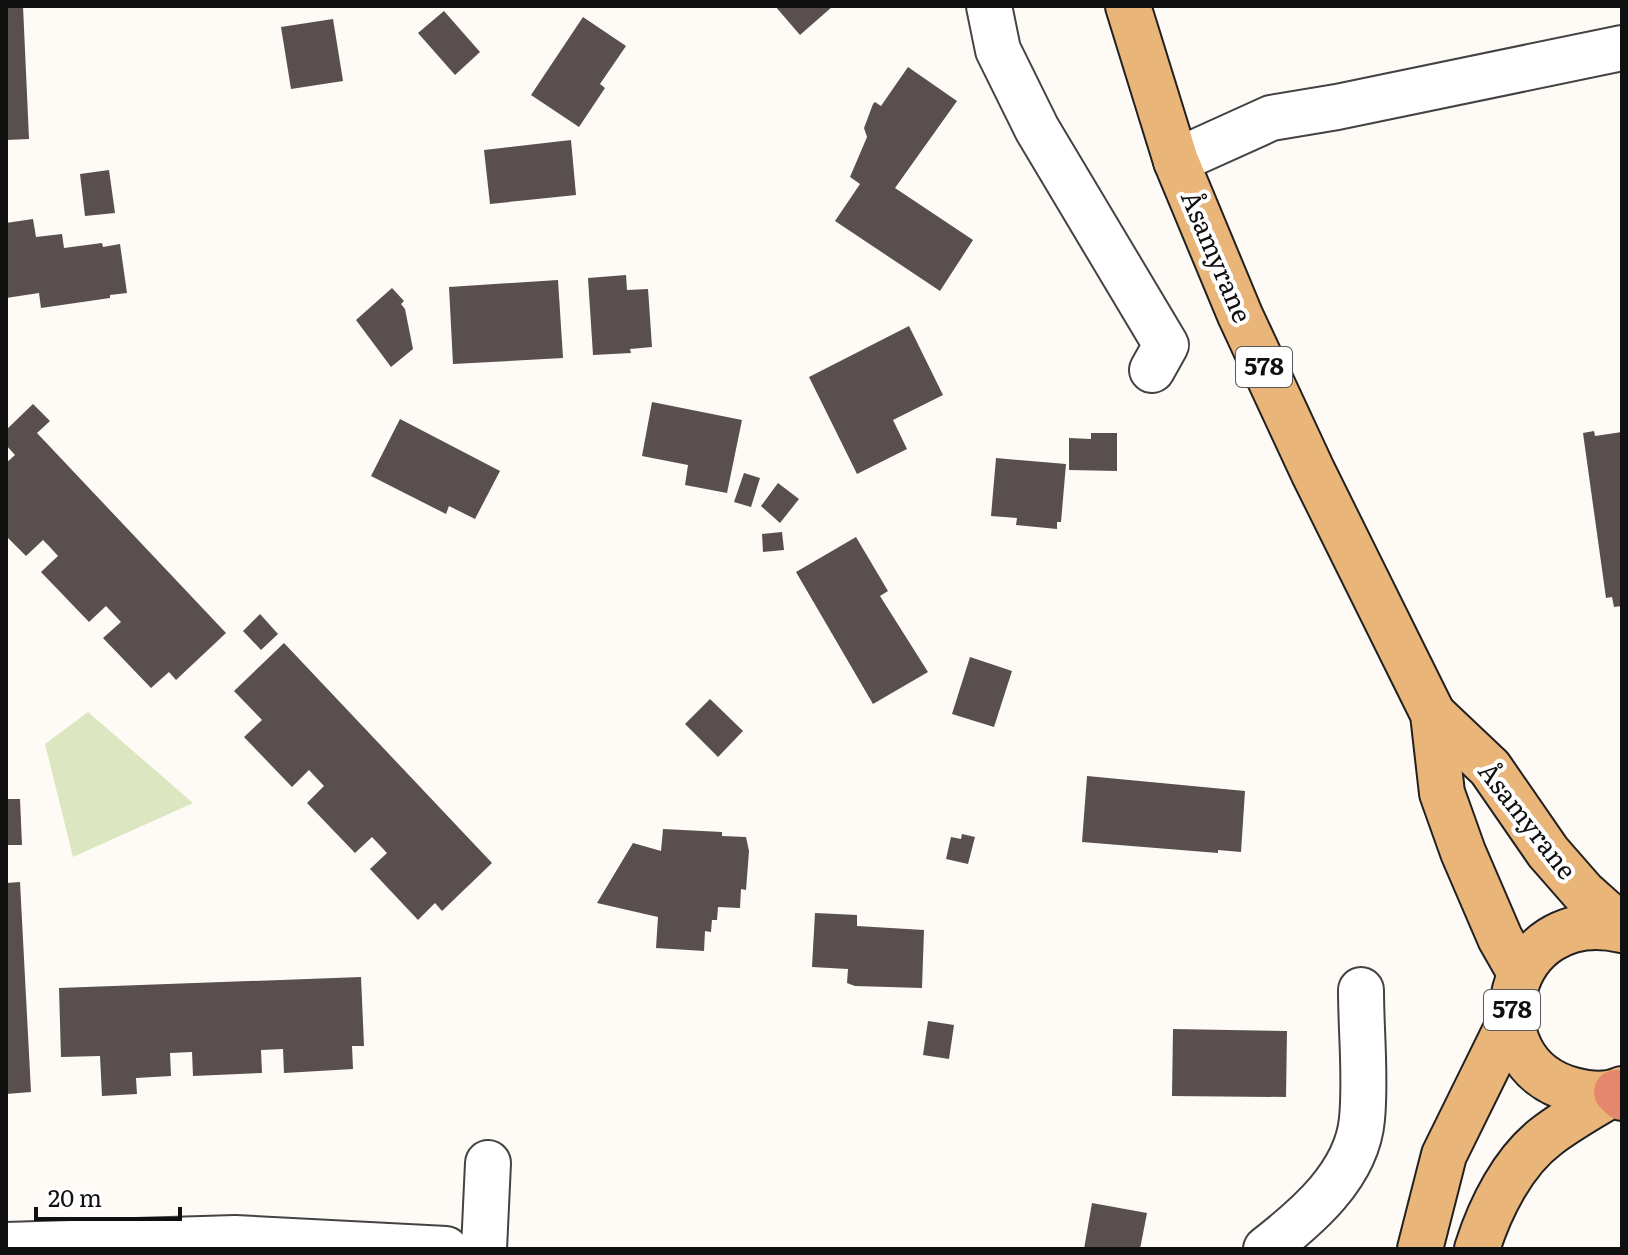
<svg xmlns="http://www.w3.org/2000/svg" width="1628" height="1255" viewBox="0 0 1628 1255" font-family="Literata,serif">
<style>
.green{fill:#dce6c1}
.building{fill:#584f4e}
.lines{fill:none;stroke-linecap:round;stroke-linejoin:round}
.minor-casing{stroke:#434343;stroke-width:48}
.major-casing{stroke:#212121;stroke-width:48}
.highway-casing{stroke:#212121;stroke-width:48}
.minor{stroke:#fff;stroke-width:44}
.major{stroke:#eab579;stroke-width:44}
.highway{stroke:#e5876c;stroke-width:44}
.labels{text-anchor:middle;stroke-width:8;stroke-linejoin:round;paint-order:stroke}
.shield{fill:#fff;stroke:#585858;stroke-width:2}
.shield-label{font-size:24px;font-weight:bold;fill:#101010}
.street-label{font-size:26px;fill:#101010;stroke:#fff}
</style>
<rect width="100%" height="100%" fill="#fefaf5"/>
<path class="green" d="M88,712L193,803L73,857L45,744Z"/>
<g class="building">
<path d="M6,6H23L29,139L6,140Z"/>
<path d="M775,6H833L800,35Z"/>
<path d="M444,11L480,52L455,75L418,33Z"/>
<path d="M583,17L626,46L600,84L605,88L579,127L531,95Z"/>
<path d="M333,19L343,81L291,89L281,27Z"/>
<path d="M908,67L957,101L895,188L973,240L940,291L835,221L860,184L850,177L867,137L864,128L873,104L875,102L881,106Z"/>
<path d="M571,140L576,195L490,204L484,150Z"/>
<path d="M109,170L115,213L85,216L80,174Z"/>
<path d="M33,219L36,237L62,234L64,248L102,243L103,247L120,244L127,293L110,295V298L41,308L39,293L6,298V223Z"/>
<path d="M626,275L627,290L648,289L652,347L630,349L631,353L593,355L588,278Z"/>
<path d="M558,280L563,358L453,364L449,287Z"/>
<path d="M392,288L404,301L401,304L405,309L413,349L391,367L356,320Z"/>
<path d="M909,326L943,395L893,420L907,449L857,474L809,377Z"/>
<path d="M652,402L742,420L727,493L685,485L688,465L642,456Z"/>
<path d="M33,404L50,421L37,433L226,633L176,680L169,672L151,688L103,638L121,622L106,606L89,622L41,572L58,556L49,546L43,540L26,556L6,536V463L15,455L6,445V430Z"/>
<path d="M400,419L500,471L475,519L449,506L446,514L371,476Z"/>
<path d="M1594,431L1595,436L1622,432V606L1614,607L1612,597L1606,598L1583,433Z"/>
<path d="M1091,433H1117V471L1069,470V438L1091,439Z"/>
<path d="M996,458L1066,464L1061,522H1057V529L1016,525L1017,518L991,516Z"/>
<path d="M744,473L760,478L751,507L734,502Z"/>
<path d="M778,483L799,499L780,523L761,506Z"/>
<path d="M782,532L784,550L763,552L762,534Z"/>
<path d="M856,537L888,591L880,596L928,672L873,704L796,572Z"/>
<path d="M260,614L278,634L261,650L243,631Z"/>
<path d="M284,643L492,863L442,911L435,903L418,920L370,869L387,853L372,837L355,853L307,803L324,786L309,770L292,787L244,737L262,720L234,691Z"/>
<path d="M970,657L1012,671L994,727L952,714Z"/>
<path d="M710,699L743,731L718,757L685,724Z"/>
<path d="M1087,776L1245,791L1241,852L1218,850V853L1082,842Z"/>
<path d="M6,799H20L22,845H6Z"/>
<path d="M663,829L722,832V836L746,837L749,851L746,890L741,889L740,908L718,907L717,920H712L711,932L705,931L704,951L656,948L658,917L597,903L633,843L661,851Z"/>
<path d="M962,834L975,837L968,864L946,859L951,837L961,839Z"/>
<path d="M20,882L31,1092L6,1094V883Z"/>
<path d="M815,913L857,915V926L924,930L922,988L855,986L847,983L848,969L812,967Z"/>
<path d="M361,977L364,1046H352L353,1069L284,1073L283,1049L261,1050L262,1073L193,1076L192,1052L170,1053L171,1076L136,1078L137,1094L102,1096L100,1056L61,1057L59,988Z"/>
<path d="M928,1021L954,1025L949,1059L923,1055Z"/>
<path d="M1173,1029L1287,1031L1286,1097L1172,1096Z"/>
<path d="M1092,1203L1147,1213L1140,1249H1084Z"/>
</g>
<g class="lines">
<g class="minor-casing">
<g id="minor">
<path d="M989,6L998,50L1037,129L1166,345L1152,370"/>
<path d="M1176,161L1271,118L1337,107L1622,48"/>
<path d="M6,1245L235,1238L446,1249"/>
<path d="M484,1249L488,1163"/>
<path d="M1266,1249C1307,1217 1357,1175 1362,1119C1366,1077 1361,1032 1361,990"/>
</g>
</g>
<g class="major-casing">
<g id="major">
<path d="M1128,6L1176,161L1240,315L1313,472L1433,714L1442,793L1463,852L1500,938L1520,973"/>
<path d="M1433,714L1490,768L1548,852L1583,892L1622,927"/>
<path d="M1622,930C1505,903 1470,1063 1573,1090C1588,1094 1607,1096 1622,1089"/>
<path d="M1420,1249L1444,1155L1512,1017"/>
<path d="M1477,1249C1490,1208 1513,1161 1548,1135C1569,1119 1593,1106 1616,1092"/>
</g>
</g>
<g class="highway-casing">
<path id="highway" d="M1616,1092L1622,1098"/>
</g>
<use href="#minor" class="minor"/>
<use href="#major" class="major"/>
<use href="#highway" class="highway"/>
</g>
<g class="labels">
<g class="shield">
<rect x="1236" y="347" width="56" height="40" rx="6"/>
<rect x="1484" y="990" width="56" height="40" rx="6"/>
</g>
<g class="shield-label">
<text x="1264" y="375">578</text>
<text x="1512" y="1018">578</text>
</g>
<g class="street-label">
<text transform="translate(1216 257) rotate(67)" y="9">Åsamyrane</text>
<text transform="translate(1527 821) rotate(52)" y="9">Åsamyrane</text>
</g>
</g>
<rect width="1628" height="1255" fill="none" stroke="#101010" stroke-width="16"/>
<path d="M36 1207v12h144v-12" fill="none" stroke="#101010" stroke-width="4"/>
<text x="48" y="1207" font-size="24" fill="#101010" stroke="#ffffff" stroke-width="6" paint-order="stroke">20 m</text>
</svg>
